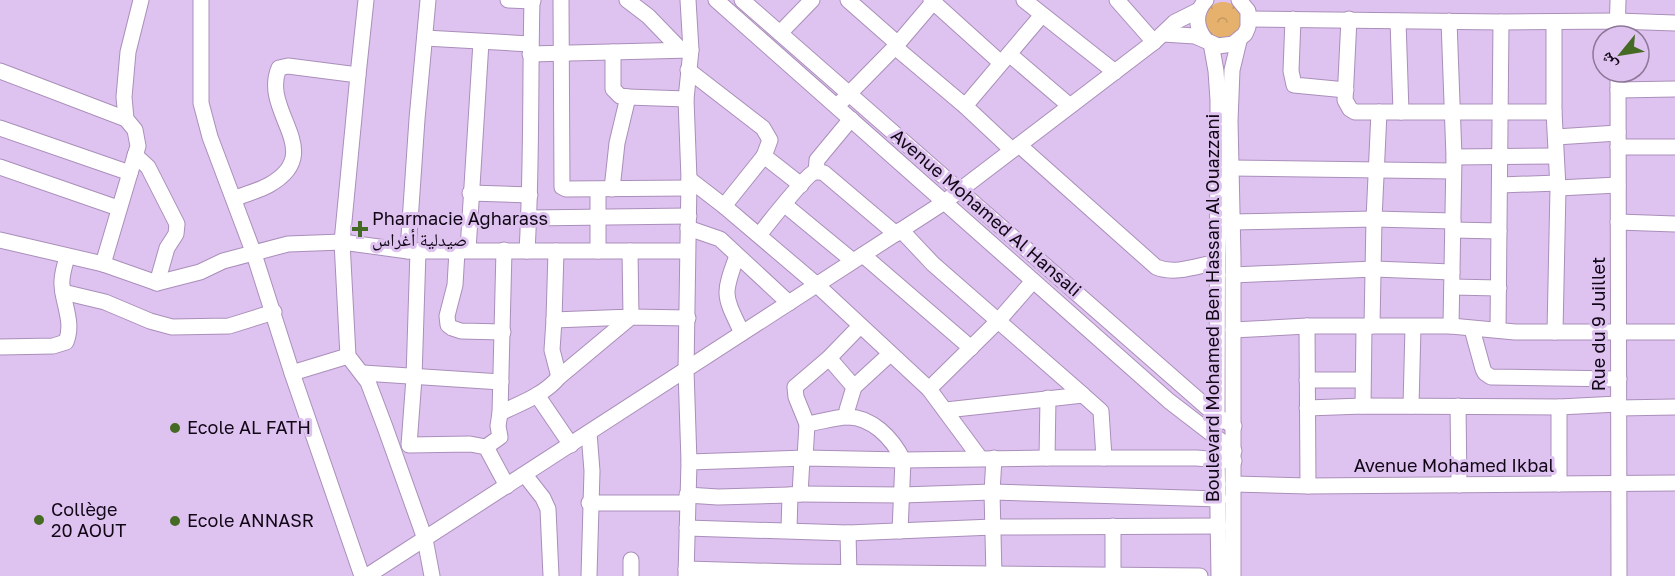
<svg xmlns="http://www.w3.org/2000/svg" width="1675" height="576" viewBox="0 0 1675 576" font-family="'Golos Text','Noto Naskh Arabic',sans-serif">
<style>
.park{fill:url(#park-crowns)}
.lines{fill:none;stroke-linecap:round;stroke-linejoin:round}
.minor-casing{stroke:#aa8fba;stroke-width:17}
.minor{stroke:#fff;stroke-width:15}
.poi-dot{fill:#456a24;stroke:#dec2ef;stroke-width:2}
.labels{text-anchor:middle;stroke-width:6;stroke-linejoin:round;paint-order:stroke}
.street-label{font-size:18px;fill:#110716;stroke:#dec2ef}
.poi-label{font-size:18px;fill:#110716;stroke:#dec2ef;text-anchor:start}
</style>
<defs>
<pattern id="park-crowns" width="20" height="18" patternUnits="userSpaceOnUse" patternTransform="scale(1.5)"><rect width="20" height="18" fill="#e5b16c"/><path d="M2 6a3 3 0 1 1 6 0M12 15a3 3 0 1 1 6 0" fill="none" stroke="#c3975d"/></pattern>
</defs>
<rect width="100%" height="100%" fill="#dec2ef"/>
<circle class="park" cx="1223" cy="21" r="19"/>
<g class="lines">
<g class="minor-casing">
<g id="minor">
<path d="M201,0V103L210,137L254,254L292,373L362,576"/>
<path d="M508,0L533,1"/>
<path d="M561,0L562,187L566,189L689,188"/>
<path d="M627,0L648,16L680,49"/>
<path d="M716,0L1169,401L1234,451"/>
<path d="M742,0L1218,417L1234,426"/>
<path d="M848,0L898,44"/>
<path d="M931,0L1001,63"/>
<path d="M1024,0L1115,72"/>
<path d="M1117,0L1154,42"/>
<path d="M1249,19L1501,22L1617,21L1675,23"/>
<path d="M1293,19L1291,71L1294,85L1346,90"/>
<path d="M1349,19L1345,100L1350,109L1355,112H1554L1558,188L1555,332"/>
<path d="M1398,21L1401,112"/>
<path d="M1449,21L1454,157L1451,326"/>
<path d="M1554,22V112"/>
<path d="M780,33L812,0"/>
<path d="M1163,34L1195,36L1218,46L1233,44L1245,34L1248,27V11L1239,0"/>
<path d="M1617,36L1618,0"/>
<path d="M425,38L530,44"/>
<path d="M1205,39C1195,26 1195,12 1206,0"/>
<path d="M1211,43L1216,71L1218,100L1217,424"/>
<path d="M895,47L965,106L1012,150"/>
<path d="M613,52V89L620,96L628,97"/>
<path d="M530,54L691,50"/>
<path d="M1009,54L1070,106"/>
<path d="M688,70L763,128L770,140L764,156L801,185"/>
<path d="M0,71L126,119"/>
<path d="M1618,72L1619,576"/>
<path d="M358,75L366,0"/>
<path d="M1618,90L1675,89"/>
<path d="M841,102L895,47L935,0"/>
<path d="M965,106L1042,15"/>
<path d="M0,128L130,173"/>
<path d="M1556,137L1618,133"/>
<path d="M1019,145L1156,267C1175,275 1197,266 1217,262"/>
<path d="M1618,147H1675"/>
<path d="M135,155L148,167L177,224L176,234L167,248L157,283"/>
<path d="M1454,157L1555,156"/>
<path d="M0,167L118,208"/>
<path d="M1231,168L1453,171"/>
<path d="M816,172L817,160L851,119"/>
<path d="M689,179L724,206L817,285L929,389L980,458"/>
<path d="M1500,185L1558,183"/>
<path d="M1558,188L1618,185"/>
<path d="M612,189L617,143L628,97L686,99"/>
<path d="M598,190V251"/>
<path d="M470,193L530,195"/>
<path d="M234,199C245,194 258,191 269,185C328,152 260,112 279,68L288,66L358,75L342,242L348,356L368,382L385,427L425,539L432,576"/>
<path d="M785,205L853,261"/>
<path d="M724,206L764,156"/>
<path d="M529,218L689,216"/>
<path d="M1231,222L1374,219L1453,221"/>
<path d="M1618,222L1675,224"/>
<path d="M688,228L720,239L789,303"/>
<path d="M901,230L933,264L1083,395"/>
<path d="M1453,230L1499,231"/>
<path d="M759,235C768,224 804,177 814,172C818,171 820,172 824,173L896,234"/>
<path d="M0,240L103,264L157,283L200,272L223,261L288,244L342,242L408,251H687"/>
<path d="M468,250L481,42"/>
<path d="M504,250L500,413C521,403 544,395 559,377L631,317L688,318"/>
<path d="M408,251L417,119L428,0"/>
<path d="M418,251L414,378L409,445L470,444L486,447L507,486"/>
<path d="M457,251L455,285L447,316L448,325L452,328L461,331L503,332"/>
<path d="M527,251C532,167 530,83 532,0"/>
<path d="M556,251L554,320L631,317L630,251"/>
<path d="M863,255L971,348"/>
<path d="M737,256C722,296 724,295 742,333"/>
<path d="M103,264L138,146L135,130L126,119L124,97L128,52L141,0"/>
<path d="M1233,275L1374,269L1452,272"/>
<path d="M1452,287L1499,288"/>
<path d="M63,292L105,302L150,321L172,327L229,326L274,312"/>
<path d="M554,320L552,350L559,377"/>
<path d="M1307,326L1308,486"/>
<path d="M1372,326L1374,219L1379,112"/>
<path d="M1472,329L1483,369L1485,373L1491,377L1619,379"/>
<path d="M1498,329L1501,22"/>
<path d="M1233,330L1307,326H1451L1515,332H1675"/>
<path d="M0,347L53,346L66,342C74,323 63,304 62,285C61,276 65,265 67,257"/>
<path d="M829,358L854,387L847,410V417"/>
<path d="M292,373L348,356"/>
<path d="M363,373L501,382"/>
<path d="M1307,380H1362"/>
<path d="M854,387L890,354"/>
<path d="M929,389L999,320L1033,281"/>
<path d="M537,395L571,445"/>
<path d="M1363,406L1364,327"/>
<path d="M1411,406L1413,327"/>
<path d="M1458,406L1459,485"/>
<path d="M1307,408L1363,406L1559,407"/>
<path d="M1618,408L1675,407"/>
<path d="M946,410L1083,395L1101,411L1104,458"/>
<path d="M807,424C820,422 833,418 845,417C871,415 893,439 903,460L900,531"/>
<path d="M486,447L500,437L498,426L500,413"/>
<path d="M1217,451L1219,576"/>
<path d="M805,458L807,424L796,397L795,387L829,358L860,326"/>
<path d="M994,458L992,492L994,576"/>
<path d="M1047,458L1048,398"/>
<path d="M689,462L805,458L903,460L1047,458H1196L1234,461"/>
<path d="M525,475L543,498L548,509L551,576"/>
<path d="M1233,484L1308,486L1675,483"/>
<path d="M1559,484V407L1618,404"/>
<path d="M800,494L902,495L992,492L1219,499"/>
<path d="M687,495L718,497L790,495"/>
<path d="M589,503H686"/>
<path d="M1113,526V575"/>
<path d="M687,528L848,533L993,527L1219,526"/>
<path d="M789,530L790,495L800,494L802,459"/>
<path d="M848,533L849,576"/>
<path d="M631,560V576"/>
<path d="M686,569L794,572L1200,576"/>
<path d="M367,576L943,203L1154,42L1175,22L1199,10"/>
<path d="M589,576L592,471L589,433"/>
<path d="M686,576L689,462L686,370L689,179L686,99L691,50L688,0"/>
<path d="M1233,576V257L1230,121L1232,70L1239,41"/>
</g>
</g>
<use href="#minor" class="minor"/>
</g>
<g class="poi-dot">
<path d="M357 220h6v6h6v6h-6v6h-6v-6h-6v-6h6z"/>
<circle cx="175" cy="428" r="6"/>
<circle cx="39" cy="520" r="6"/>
<circle cx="175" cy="521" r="6"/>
</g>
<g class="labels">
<g class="street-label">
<text transform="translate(986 213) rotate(41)" y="6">Avenue Mohamed Al Hansali</text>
<text transform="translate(1213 308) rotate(-90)" y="6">Boulevard Mohamed Ben Hassan Al Ouazzani</text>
<text transform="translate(1599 324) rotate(-90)" y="6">Rue du 9 Juillet</text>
<text x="1454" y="472">Avenue Mohamed Ikbal</text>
</g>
<g class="poi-label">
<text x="372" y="225">Pharmacie Agharass<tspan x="372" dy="21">صيدلية أغراس</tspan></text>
<text x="187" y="434">Ecole AL FATH</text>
<text x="51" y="516">Collège<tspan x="51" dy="21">20 AOUT</tspan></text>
<text x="187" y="527">Ecole ANNASR</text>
</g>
</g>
<g transform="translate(1621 54) rotate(240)"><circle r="28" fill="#dec2ef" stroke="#8c7798" stroke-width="1.5"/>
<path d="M0-4.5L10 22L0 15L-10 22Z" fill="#456a24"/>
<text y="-9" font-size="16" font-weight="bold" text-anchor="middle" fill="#110716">ش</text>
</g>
</svg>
